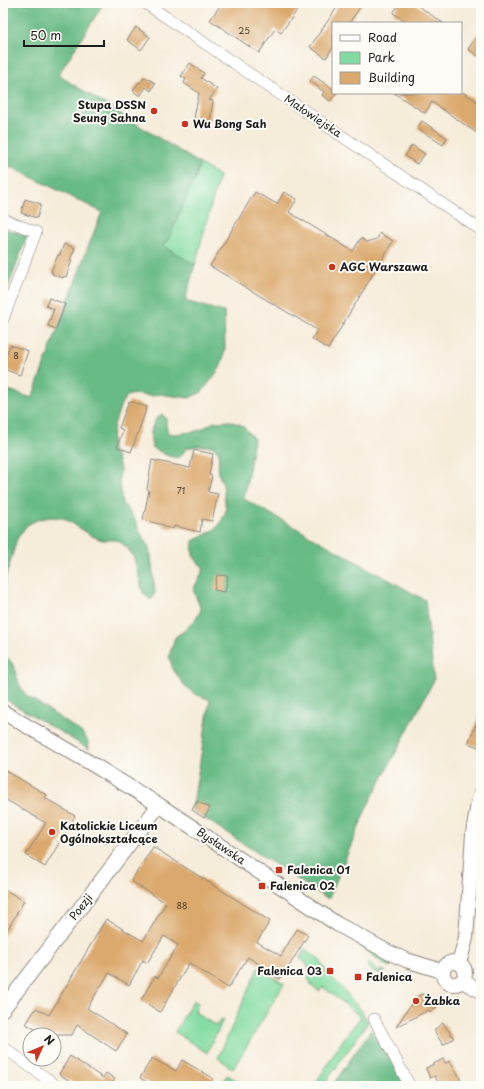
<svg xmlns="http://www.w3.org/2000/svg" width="484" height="1089" viewBox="0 0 484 1089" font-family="'Playpen Sans',sans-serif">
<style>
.green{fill:#82dba0;stroke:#4f7c5e}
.forest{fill:#69bb86;stroke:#426c51}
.building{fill:#dba96d}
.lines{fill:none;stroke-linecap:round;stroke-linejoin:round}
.minor-casing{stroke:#89847b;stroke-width:12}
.tertiary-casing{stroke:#89847b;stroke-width:16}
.minor{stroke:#fff;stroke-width:11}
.tertiary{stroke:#fff;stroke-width:14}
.poi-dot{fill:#c8321e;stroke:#fdfcf7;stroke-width:1.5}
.labels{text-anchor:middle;stroke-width:4;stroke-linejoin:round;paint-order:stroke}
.number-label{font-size:9px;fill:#4c3f30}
.poi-label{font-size:11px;font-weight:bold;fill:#1c1c1c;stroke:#fdfcf7;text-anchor:start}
.street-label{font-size:11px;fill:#1c1c1c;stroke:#fdfcf7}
</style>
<rect width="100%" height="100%" fill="#fdfcf7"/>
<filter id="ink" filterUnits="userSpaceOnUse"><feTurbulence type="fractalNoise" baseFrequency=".025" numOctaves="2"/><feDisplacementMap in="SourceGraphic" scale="8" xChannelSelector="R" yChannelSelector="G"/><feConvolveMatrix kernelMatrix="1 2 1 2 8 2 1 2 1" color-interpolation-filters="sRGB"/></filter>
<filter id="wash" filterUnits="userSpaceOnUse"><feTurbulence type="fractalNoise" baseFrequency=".012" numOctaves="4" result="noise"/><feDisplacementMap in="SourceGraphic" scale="16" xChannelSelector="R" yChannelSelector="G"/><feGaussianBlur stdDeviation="0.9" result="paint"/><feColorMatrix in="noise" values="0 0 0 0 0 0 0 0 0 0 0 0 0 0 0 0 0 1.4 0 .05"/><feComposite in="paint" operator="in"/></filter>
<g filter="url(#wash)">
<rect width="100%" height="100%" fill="#f6ecda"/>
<g class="green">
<path d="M199,163L219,176L195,265L162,246C176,228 179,208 189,189C195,178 197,177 199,163Z"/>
<path d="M358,942L390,960V967L384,964L357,943Z"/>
<path d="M305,949L319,959L327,972L347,993L351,1000L359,1007L368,1022L323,1086H314L344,1038L361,1017L323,987L319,991L312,986L308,978C311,969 307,963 300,958Z"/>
<path d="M369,963L379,972L381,969L386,972C378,975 372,972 367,966Z"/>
<path d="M258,968L284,984L233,1069L218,1058Z"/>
<path d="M193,1000L198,1003L195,1012L216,1026L221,1019L223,1020L207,1053L175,1032Z"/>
<path d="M227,1075L229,1076L246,1086H221Z"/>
</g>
<g class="forest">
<path d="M3,3H104L58,75L199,163L195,180L189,189L170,236L163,246L195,265L185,301L224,312L225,348L223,359L220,368L202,392L189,398L159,394L152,396L135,394L127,396L121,404L114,425L112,437V450L118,460L120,470L119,480L122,503L126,507L135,520L139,530L148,546L151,556L155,593L151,600L143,593L134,558L127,547L117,540H102L92,536L64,518L51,517L39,519L27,525L17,539L6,576L3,596V388L32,398L88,247L102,212L3,163Z"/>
<path d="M3,228L27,236L3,301Z"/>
<path d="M162,414L166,418V425L168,433L173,434L192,432L202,429L214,422L230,421L242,425L254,439L244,499L425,600L434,680L367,807L329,898H326L192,810L210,700L193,693L184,685L173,669L169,656L175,637L184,631L194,621L201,610L193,589L199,579L204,568C193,558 191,555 193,541L214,530L220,524L226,511L223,484L218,473L219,452L212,446H197L187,448L180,457C169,459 161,452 152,447C149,436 151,420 162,414Z"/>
<path d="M3,655C18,663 14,677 22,689C23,692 26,695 29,697L81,732C86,738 89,741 89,749L3,698Z"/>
<path d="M371,1030L387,1054L406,1086H332Z"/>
</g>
<g id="blocks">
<g class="building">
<path d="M222,3H302L281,33L275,29L259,53L210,20Z"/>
<path d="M340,3H363L349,23H333V47L326,58L310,47Z"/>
<path d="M400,3H414L443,23H409L393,13Z"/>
<path d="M136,27L150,37L141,50L127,40Z"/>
<path d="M481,30V51L478,56L468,49Z"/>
<path d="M190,63L204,73L201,78L217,89L209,100L213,101L210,121L194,118L199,93L184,83L186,79L181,76Z"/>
<path d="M314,76L333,89V93H337L330,101L322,95L324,92L310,81Z"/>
<path d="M145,77L155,83L151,91L146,87L140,96L133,91L139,82L140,83Z"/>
<path d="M394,93H464L481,104V136L432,102L425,113Z"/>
<path d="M422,121L447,138L443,145L417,128Z"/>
<path d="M412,145L425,154L417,164L405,156Z"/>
<path d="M255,192L277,204L284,192L297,199L289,212L353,251L361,238L367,242L377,239L380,233L393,241L328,349L312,339L317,330L210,266Z"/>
<path d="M25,199L41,204L37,218L21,213Z"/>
<path d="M64,244L75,248L70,260H72L66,277L64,276L63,278L52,274L53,272H51L58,255H60Z"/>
<path d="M49,298L65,304L56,329L48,326L54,309L46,306Z"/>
<path d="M10,345L28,351L20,375L3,369V365Z"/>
<path d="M129,401L147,407L131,452L117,447L123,430L119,428Z"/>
<path d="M194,450L213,454L209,475L212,476L208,492L218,494L212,521L202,519L200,532L174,526L173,529L164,527V525L143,520L149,490L147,489L152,460L190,468Z"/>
<path d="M217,575L228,576L225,592L214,590Z"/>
<path d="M481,713V748L468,743Z"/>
<path d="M3,769L47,795L45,798L75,816L45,867L26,855L46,823L3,798Z"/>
<path d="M197,801L210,808L204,818L192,810Z"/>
<path d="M153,847L270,921L257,942L281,956L297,929L308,935L286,971L285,970L280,979L271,974L272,972L248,957L228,988L189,963L160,1012L141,1000L155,976L158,978L178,945L164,936L147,963L143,960L129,985L109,973L87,1008L127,1034L116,1051L77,1025L72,1035H45L26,1024L36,1008L49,1015L106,919L143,941L166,903L131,881Z"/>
<path d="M3,888L24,901L3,937Z"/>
<path d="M422,994L439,1005L430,1012L429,1010L396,1027L415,998Z"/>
<path d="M443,1023L454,1038L443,1045L435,1032V1029Z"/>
<path d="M70,1056L103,1078L106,1073L115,1079L112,1083L116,1086H78L59,1074Z"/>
<path d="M152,1058L176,1071L182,1060L213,1078L209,1086H153L140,1078Z"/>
<path d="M443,1059L445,1063L450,1061L461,1080L455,1083L457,1086H440L435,1076L430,1078L429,1076L426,1068Z"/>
</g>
</g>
</g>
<g filter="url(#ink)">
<use href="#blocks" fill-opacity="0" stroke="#89847b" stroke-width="1"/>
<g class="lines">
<g class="minor-casing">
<g id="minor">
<path d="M145,3L481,230"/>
<path d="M3,219L36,232L3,319"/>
<path d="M374,1019L410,1086"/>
<path d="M3,1047L57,1086"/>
</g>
</g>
<g class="tertiary-casing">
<g id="tertiary">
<path d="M3,712L92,764L159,805L337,924L388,952L406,960L442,971"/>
<circle cx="454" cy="973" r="11"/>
<path d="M459,963L466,938L473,834L478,803L481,793"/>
<path d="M462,981L481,991"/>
<path d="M3,1009L159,805"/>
</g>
</g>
<use href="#minor" class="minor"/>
<use href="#tertiary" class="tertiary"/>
</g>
</g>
<g class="poi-dot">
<circle cx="154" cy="111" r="4"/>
<circle cx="185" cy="124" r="4"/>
<circle cx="332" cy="267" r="4"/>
<circle cx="52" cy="832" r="4"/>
<rect x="275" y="866" width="8" height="8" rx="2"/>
<rect x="258" y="882" width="8" height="8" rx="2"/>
<rect x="326" y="967" width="8" height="8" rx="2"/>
<rect x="354" y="973" width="8" height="8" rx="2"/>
<circle cx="416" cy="1001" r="4"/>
</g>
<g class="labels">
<g class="number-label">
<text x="244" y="34">25</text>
<text x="16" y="359">8</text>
<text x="181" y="494">71</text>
<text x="182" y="909">88</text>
</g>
<g class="poi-label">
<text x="146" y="109" text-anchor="end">Stupa DSSN<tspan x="146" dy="13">Seung Sahna</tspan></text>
<text x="193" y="128">Wu Bong Sah</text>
<text x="340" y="271">AGC Warszawa</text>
<text x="60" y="830">Katolickie Liceum<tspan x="60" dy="13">Ogólnokształcące</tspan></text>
<text x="287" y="874">Falenica 01</text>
<text x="270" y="890">Falenica 02</text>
<text x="322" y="975" text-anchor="end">Falenica 03</text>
<text x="366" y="981">Falenica</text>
<text x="424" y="1005">Żabka</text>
</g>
<g class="street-label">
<text transform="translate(313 116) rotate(34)" y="4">Małowiejska</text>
<text transform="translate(221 846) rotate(34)" y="4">Bysławska</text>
<text transform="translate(81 907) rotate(-52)" y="4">Poezji</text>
</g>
</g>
<rect width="484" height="1089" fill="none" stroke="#fdfcf7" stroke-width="16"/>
<rect x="332" y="22" width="130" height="72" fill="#fdfcf7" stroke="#a3a29f"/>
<rect x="340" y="35" width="20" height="6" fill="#ffffff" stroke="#a3a29f"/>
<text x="368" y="42" font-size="12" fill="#1c1c1c">Road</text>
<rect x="340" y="52" width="20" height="12" fill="#82dba0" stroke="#a3a29f"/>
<text x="368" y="62" font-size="12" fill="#1c1c1c">Park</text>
<rect x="340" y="72" width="20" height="12" fill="#dba96d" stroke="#a3a29f"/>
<text x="368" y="82" font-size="12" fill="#1c1c1c">Building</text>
<g transform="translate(42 1047) rotate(46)"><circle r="19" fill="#fdfcf7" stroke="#a3a29f"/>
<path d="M0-3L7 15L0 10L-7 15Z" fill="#c8321e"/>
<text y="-6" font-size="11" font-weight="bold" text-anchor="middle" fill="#1c1c1c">N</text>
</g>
<path d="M24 40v6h80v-6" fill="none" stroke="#1c1c1c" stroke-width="2"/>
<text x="30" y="40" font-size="12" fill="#1c1c1c" stroke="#fdfcf7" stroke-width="3" paint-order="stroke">50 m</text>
</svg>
